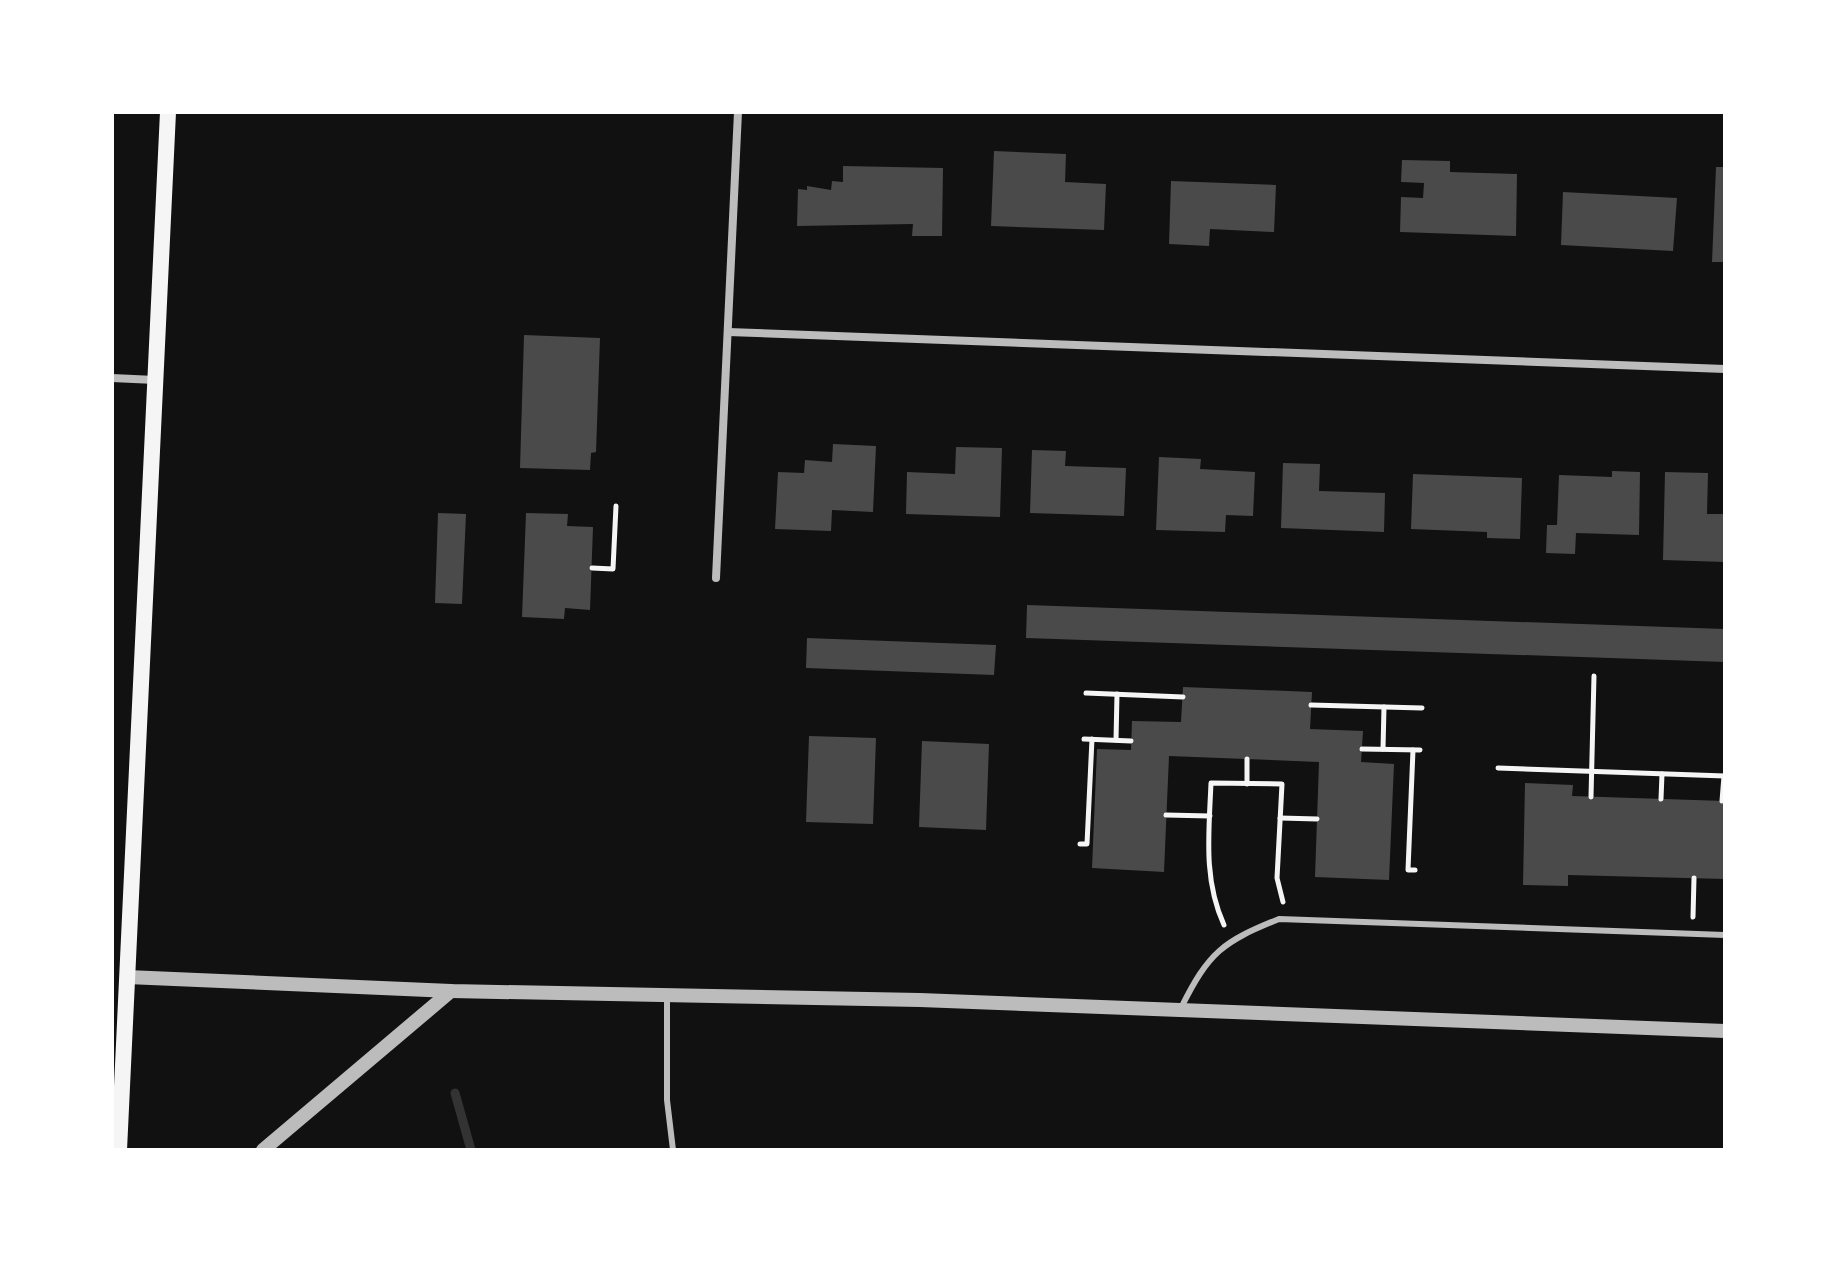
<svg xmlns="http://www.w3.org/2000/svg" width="1837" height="1262" viewBox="0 0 1837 1262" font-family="Poppins,sans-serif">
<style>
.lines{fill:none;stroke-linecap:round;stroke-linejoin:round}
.stream{stroke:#333;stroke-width:9}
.building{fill:#4a4a4a}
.path{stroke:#f5f5f5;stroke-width:5}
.service{stroke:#bcbcbc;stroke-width:6}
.minor{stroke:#bcbcbc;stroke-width:8}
.tertiary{stroke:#bcbcbc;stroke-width:14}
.secondary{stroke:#f5f5f5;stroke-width:16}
</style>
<rect width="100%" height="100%" fill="#111"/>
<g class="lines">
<path class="stream" d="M455,1093L471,1150"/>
</g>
<g class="building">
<path d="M994,151L1066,154L1065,182L1106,184L1104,230L991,226Z"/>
<path d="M1402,160L1450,161V172L1517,174L1516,236L1400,232L1401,197L1423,198L1424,183L1401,182Z"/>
<path d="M843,166L943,168L942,236H912L913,224L797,226L798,189L807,190V186L831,190L832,181L843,182Z"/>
<path d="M1716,167H1725V262H1712Z"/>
<path d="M1171,181L1276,185L1274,232L1210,229L1209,246L1169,244Z"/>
<path d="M1563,192L1677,198L1673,251L1561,245Z"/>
<path d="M524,335L600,338L596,452L591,453L590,470L520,468Z"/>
<path d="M833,444L876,446L873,512L832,510L831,531L775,529L778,472L804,473L805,460L832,462Z"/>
<path d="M956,447L1002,448L1000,517L906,514L907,472L955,474Z"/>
<path d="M1032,450L1066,451L1065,466L1126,468L1124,516L1030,513Z"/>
<path d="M1159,457L1201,459L1200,469L1255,472L1253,516L1226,515L1225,532L1156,530Z"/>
<path d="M1283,463L1320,464L1319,491L1385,493L1384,532L1281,528Z"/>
<path d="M1612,471L1640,472L1639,535L1576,533L1575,554L1546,553L1547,525H1557L1559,475L1612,477Z"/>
<path d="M1665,472L1708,473L1707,514H1725V562L1663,560Z"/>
<path d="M1413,474L1522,478L1520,539L1487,538V532L1411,529Z"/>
<path d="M438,513L466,514L462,604L435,603Z"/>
<path d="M526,513L568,514L567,526L593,527L590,610L565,608L564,619L522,617Z"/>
<path d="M1027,605L1725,629V662L1026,638Z"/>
<path d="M807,638L996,645L994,675L806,668Z"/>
<path d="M1183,687L1312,692L1310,729L1363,731L1361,762L1394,764L1389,880L1315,877L1319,762L1169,756L1164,872L1092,868L1097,749L1131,750L1132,721L1181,722Z"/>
<path d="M809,736L876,738L873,824L806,822Z"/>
<path d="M922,741L989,744L986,830L919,827Z"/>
<path d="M1525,783L1573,785L1572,796L1725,801V879L1568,875V886L1523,885Z"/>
</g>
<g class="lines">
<g class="path">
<path d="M592,568L613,569L616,506"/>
<path d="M1086,693L1183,697"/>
<path d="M1311,705L1422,708"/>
<path d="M1084,739L1131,741"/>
<path d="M1116,740L1117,694"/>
<path d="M1362,749L1420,750"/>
<path d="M1383,749L1384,707"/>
<path d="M1413,750L1408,870H1415"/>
<path d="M1498,768L1725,776"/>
<path d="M1247,784V759"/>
<path d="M1591,797L1594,676"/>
<path d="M1661,799L1662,774"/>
<path d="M1722,801L1724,776"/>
<path d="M1166,815L1210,816"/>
<path d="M1280,818L1317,819"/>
<path d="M1080,844H1087L1092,739"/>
<path d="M1693,917L1694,878"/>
<path d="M1224,925C1203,879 1209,832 1211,783L1282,784L1277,878L1283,902"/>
</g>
<g class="service">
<path d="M667,995V1100L673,1150"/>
<path d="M1181,1008C1209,952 1222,942 1279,919L1725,935"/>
</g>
<g class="minor">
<path d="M728,332L1725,369"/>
<path d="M112,378L155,380"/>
<path d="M716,578L738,112"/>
</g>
<g class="tertiary">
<path d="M127,977L451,991L920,1000L1725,1031"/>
<path d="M263,1150L451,991"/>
</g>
<path class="secondary" d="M119,1150L168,112"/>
</g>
<rect width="1837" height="1262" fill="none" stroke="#ffffff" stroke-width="228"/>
</svg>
